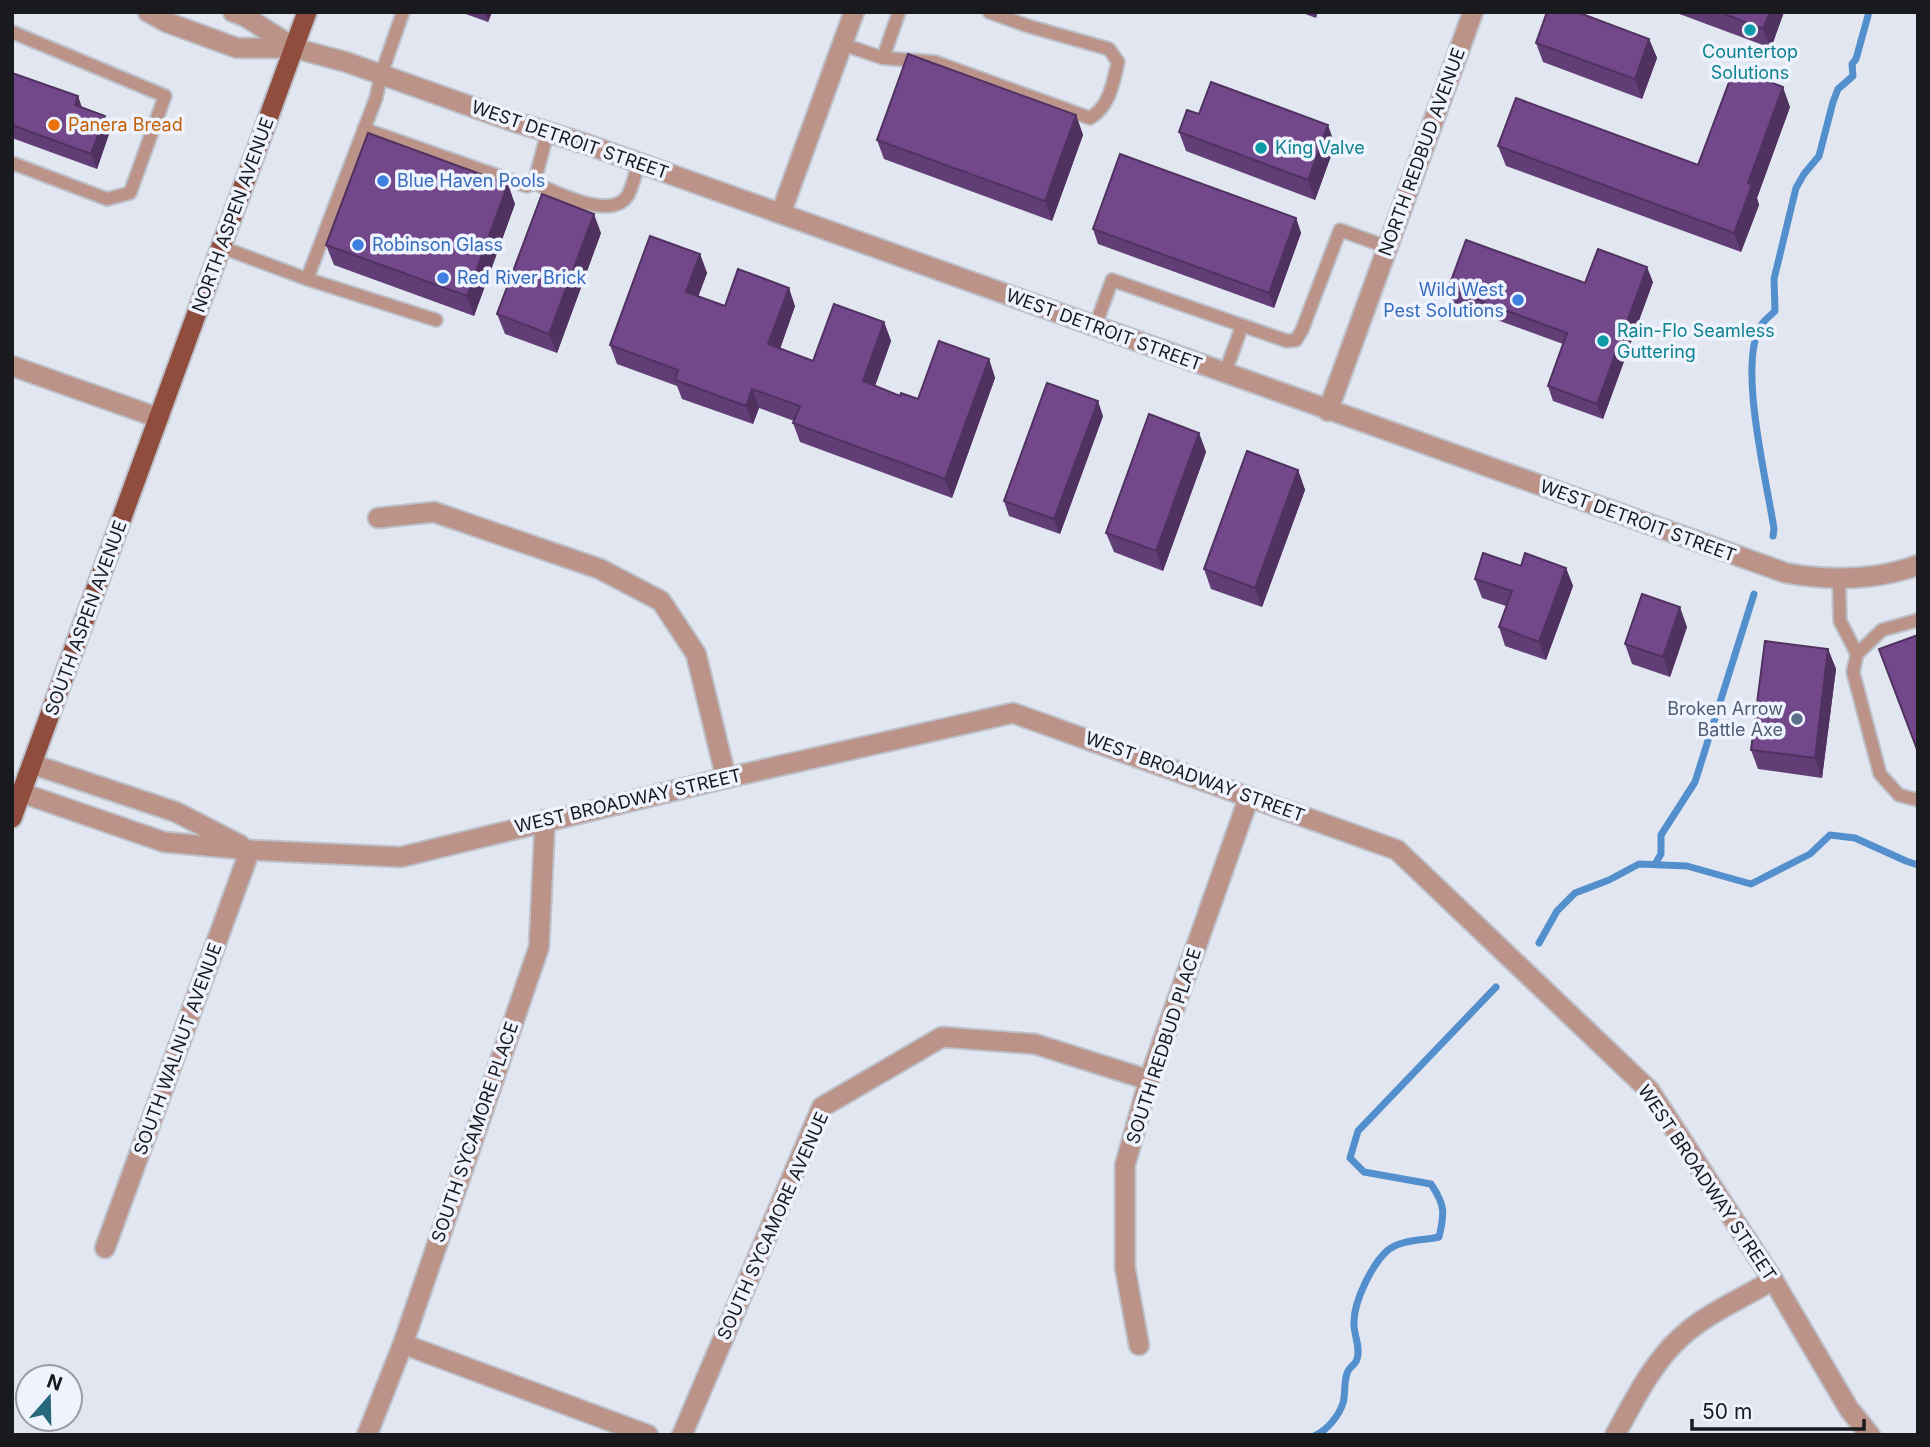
<svg xmlns="http://www.w3.org/2000/svg" width="1930" height="1447" viewBox="0 0 1930 1447" font-family="Inter,sans-serif">
<style>
.lines{fill:none;stroke-linecap:round;stroke-linejoin:round}
.stream{stroke:#548fcd;stroke-width:7}
.service-casing{stroke:#bdc1ca;stroke-width:16}
.minor-casing{stroke:#bdc1ca;stroke-width:23}
.primary-casing{stroke:#bdc1ca;stroke-width:23}
.service{stroke:#bb9389;stroke-width:12}
.minor{stroke:#bb9389;stroke-width:19}
.primary{stroke:#904c3d;stroke-width:19}
.wall{fill:#623e77}
.shaded-wall{fill:#503261}
.building{fill:#72488a;stroke:#503261;stroke-width:2}
.culture-dot{fill:#0f9aa8;stroke:#eff3fd;stroke-width:2.5}
.food-dot{fill:#e8710a;stroke:#eff3fd;stroke-width:2.5}
.shop-dot{fill:#3f7fe0;stroke:#eff3fd;stroke-width:2.5}
.service-dot{fill:#5c6f8a;stroke:#eff3fd;stroke-width:2.5}
.labels{text-anchor:middle;stroke-width:7;stroke-linejoin:round;paint-order:stroke}
.culture-label{font-size:18px;fill:#0d838f;stroke:#eff3fd;text-anchor:start}
.food-label{font-size:18px;fill:#c56008;stroke:#eff3fd;text-anchor:start}
.street-label{font-size:18px;fill:#181a1d;stroke:#eff3fd}
.shop-label{font-size:18px;fill:#366cbe;stroke:#eff3fd;text-anchor:start}
.service-label{font-size:18px;fill:#4e5e75;stroke:#eff3fd;text-anchor:end}
</style>
<rect width="100%" height="100%" fill="#e1e6f0"/>
<g class="lines">
<g class="stream">
<path d="M1773,536L1774,529C1767,482 1738,367 1760,327C1763,321 1770,316 1775,311L1774,279L1796,188L1804,174L1819,156L1833,102L1838,89L1853,76L1852,64L1856,59L1869,12"/>
<path d="M1655,864L1661,854V835L1695,782L1754,594"/>
<path d="M1539,943L1557,911L1575,893L1609,880L1639,864L1687,866L1751,884L1810,854L1830,835L1855,838L1906,861L1918,865"/>
<path d="M1316,1435C1327,1430 1339,1416 1343,1403C1346,1394 1343,1381 1348,1371C1350,1367 1356,1364 1357,1359C1361,1346 1353,1334 1354,1322C1354,1301 1372,1264 1388,1250C1402,1239 1422,1241 1439,1237C1445,1212 1445,1205 1431,1184L1364,1172L1350,1158L1358,1131L1496,987"/>
</g>
<g class="service-casing">
<g id="service">
<path d="M12,32L165,96L130,193L107,199L12,163"/>
<path d="M842,44L883,58L935,62L1090,118C1110,106 1113,83 1118,62L1109,49L1028,26L989,12"/>
<path d="M883,58L899,12"/>
<path d="M364,129L527,186L534,183L548,131"/>
<path d="M534,183C555,192 612,222 628,195C633,186 635,173 639,163"/>
<path d="M221,247L307,279L436,320"/>
<path d="M307,279L376,98L381,75L403,12"/>
<path d="M1095,327L1112,280L1287,341L1296,340L1302,330L1340,230L1387,247"/>
<path d="M1225,373L1242,326"/>
<path d="M1839,579L1840,621L1857,654"/>
<path d="M1918,620L1882,630L1857,654L1853,672L1880,774L1899,795L1918,800"/>
</g>
</g>
<g class="minor-casing">
<g id="minor">
<path d="M148,12L166,22L237,48H294L346,62L509,120L586,144L1786,573C1831,581 1875,581 1918,565"/>
<path d="M233,12L246,17L293,47"/>
<path d="M781,213L854,12"/>
<path d="M12,366L159,418"/>
<path d="M1328,411L1473,12"/>
<path d="M378,518L434,512L600,569L661,601L696,654L726,778"/>
<path d="M32,764L176,812L240,845"/>
<path d="M22,793L164,842L250,850L401,857L726,778L1013,713L1397,850L1649,1090L1773,1280L1849,1409L1870,1435"/>
<path d="M105,1248L250,850"/>
<path d="M403,1344L648,1435"/>
<path d="M1139,1345L1125,1268V1165L1149,1080L1249,797"/>
<path d="M367,1435L403,1344L539,947L545,820"/>
<path d="M682,1435L822,1107L942,1037L1035,1044L1149,1080"/>
<path d="M1615,1435C1634,1401 1652,1363 1681,1337C1707,1313 1743,1298 1773,1280"/>
</g>
</g>
<g class="primary-casing">
<path id="primary" d="M12,818L307,12"/>
</g>
<use href="#service" class="service"/>
<use href="#minor" class="minor"/>
<use href="#primary" class="primary"/>
</g>
<g class="wall">
<path d="M460,12H492L488,22Z"/>
<path d="M1300,12H1318L1316,18Z"/>
<path d="M1674,12H1784L1771,48Z"/>
<path d="M1649,39L1657,58L1642,99L1543,62L1536,43Z"/>
<path d="M12,73L78,96L82,108L110,131L97,169L12,138Z"/>
<path d="M1790,107L1757,198L1759,205L1741,252L1506,166L1498,146L1698,165Z"/>
<path d="M1199,114L1335,145L1315,200L1186,151L1179,132Z"/>
<path d="M1076,115L1083,135L1052,221L884,159L877,140Z"/>
<path d="M515,204L474,316L334,265L326,245Z"/>
<path d="M1296,218L1301,233L1274,308L1098,244L1093,229Z"/>
<path d="M601,233L557,353L505,334L497,314Z"/>
<path d="M700,254L707,273L698,296L725,306H795L780,349L813,361L884,322L891,341L875,386L900,396L918,399L989,359L995,378L952,498L800,442L793,423L794,421L759,408L753,424L682,399L677,386L617,364L610,345Z"/>
<path d="M1653,282L1603,419L1553,401L1548,386L1563,344L1453,304L1448,289L1585,283Z"/>
<path d="M1103,416L1060,534L1009,516L1004,501Z"/>
<path d="M1199,433L1206,452L1163,571L1114,552L1106,533Z"/>
<path d="M1298,470L1305,490L1262,607L1211,589L1204,569Z"/>
<path d="M1521,566L1566,568L1573,586L1546,660L1505,646L1499,627L1506,606L1482,598L1475,579Z"/>
<path d="M1687,627L1670,677L1632,664L1625,644Z"/>
<path d="M1828,649L1836,669L1822,778L1758,769L1751,750Z"/>
</g>
<g class="shaded-wall">
<path d="M485,12H492L488,22Z"/>
<path d="M1770,12H1784L1771,48L1763,29Z"/>
<path d="M1649,39L1657,58L1642,99L1635,79Z"/>
<path d="M1783,87L1790,107L1757,198L1759,205L1741,252L1734,233L1748,183Z"/>
<path d="M78,96L83,111L75,105Z"/>
<path d="M1076,115L1083,135L1052,221L1045,201Z"/>
<path d="M105,116L110,131L97,169L91,154Z"/>
<path d="M1328,125L1335,145L1315,200L1308,180Z"/>
<path d="M508,184L515,204L474,316L467,296Z"/>
<path d="M594,214L601,233L557,353L549,334Z"/>
<path d="M1296,218L1301,233L1274,308L1269,293Z"/>
<path d="M700,254L707,273L693,311L686,292Z"/>
<path d="M1647,267L1653,282L1603,419L1597,404Z"/>
<path d="M789,288L795,306L775,363L768,344Z"/>
<path d="M884,322L891,341L870,400L863,381Z"/>
<path d="M989,359L995,378L952,498L945,479Z"/>
<path d="M752,389L759,408L753,424L746,406Z"/>
<path d="M1098,401L1103,416L1060,534L1054,519Z"/>
<path d="M1199,433L1206,452L1163,571L1156,551Z"/>
<path d="M1298,470L1305,490L1262,607L1255,588Z"/>
<path d="M1566,568L1573,586L1546,660L1539,642Z"/>
<path d="M1680,607L1687,627L1670,677L1663,657Z"/>
<path d="M1828,649L1836,669L1822,778L1815,758Z"/>
</g>
<g class="building">
<path d="M1547,12H1577L1649,39L1635,79L1536,43Z"/>
<path d="M1719,12H1770L1763,29Z"/>
<path d="M908,54L1076,115L1045,201L877,140Z"/>
<path d="M1734,69L1783,87L1748,183L1752,185L1734,233L1498,146L1516,98L1698,165Z"/>
<path d="M12,73L78,96L75,105L105,116L91,154L12,125Z"/>
<path d="M1211,82L1328,125L1308,180L1179,132L1187,110L1199,114Z"/>
<path d="M368,133L508,184L467,296L326,245Z"/>
<path d="M1120,154L1296,218L1269,293L1093,229Z"/>
<path d="M542,194L594,214L549,334L497,314Z"/>
<path d="M650,236L700,254L686,292L725,306L738,269L789,288L768,344L813,361L834,304L884,322L863,381L900,396L901,393L918,399L939,341L989,359L945,479L793,423L800,406L752,389L746,406L675,380L678,370L610,345Z"/>
<path d="M1466,240L1585,283L1598,249L1647,267L1597,404L1548,386L1567,333L1448,289Z"/>
<path d="M1047,383L1098,401L1054,519L1004,501Z"/>
<path d="M1149,414L1199,433L1156,551L1106,533Z"/>
<path d="M1247,451L1298,470L1255,588L1204,569Z"/>
<path d="M1483,553L1521,566L1525,553L1566,568L1539,642L1499,627L1512,591L1475,579Z"/>
<path d="M1642,594L1680,607L1663,657L1625,644Z"/>
<path d="M1918,635V752L1879,649Z"/>
<path d="M1765,641L1828,649L1815,758L1751,750Z"/>
</g>
<g class="culture-dot">
<circle cx="1750" cy="30" r="7"/>
<circle cx="1261" cy="148" r="7"/>
<circle cx="1603" cy="341" r="7"/>
</g>
<circle class="food-dot" cx="54" cy="125" r="7"/>
<g class="shop-dot">
<circle cx="383" cy="181" r="7"/>
<circle cx="358" cy="245" r="7"/>
<circle cx="443" cy="278" r="7"/>
<circle cx="1518" cy="300" r="7"/>
</g>
<circle class="service-dot" cx="1797" cy="719" r="7"/>
<g class="labels">
<g class="culture-label">
<text x="1750" y="58" text-anchor="middle">Countertop<tspan x="1750" dy="21">Solutions</tspan></text>
<text x="1275" y="154">King Valve</text>
<text x="1617" y="337">Rain-Flo Seamless<tspan x="1617" dy="21">Guttering</tspan></text>
</g>
<g class="food-label">
<text x="68" y="131">Panera Bread</text>
</g>
<g class="street-label">
<text transform="translate(570 140) rotate(19)" y="6">WEST DETROIT STREET</text>
<text transform="translate(1422 152) rotate(-70)" y="6">NORTH REDBUD AVENUE</text>
<text transform="translate(233 215) rotate(-70)" y="6">NORTH ASPEN AVENUE</text>
<text transform="translate(1104 330) rotate(20)" y="6">WEST DETROIT STREET</text>
<text transform="translate(1638 521) rotate(20)" y="6">WEST DETROIT STREET</text>
<text transform="translate(86 618) rotate(-70)" y="6">SOUTH ASPEN AVENUE</text>
<text transform="translate(1195 777) rotate(20)" y="6">WEST BROADWAY STREET</text>
<text transform="translate(628 801) rotate(-13)" y="6">WEST BROADWAY STREET</text>
<text transform="translate(1164 1046) rotate(-72)" y="6">SOUTH REDBUD PLACE</text>
<text transform="translate(178 1049) rotate(-70)" y="6">SOUTH WALNUT AVENUE</text>
<text transform="translate(475 1132) rotate(-71)" y="6">SOUTH SYCAMORE PLACE</text>
<text transform="translate(1707 1183) rotate(56)" y="6">WEST BROADWAY STREET</text>
<text transform="translate(773 1226) rotate(-66)" y="6">SOUTH SYCAMORE AVENUE</text>
</g>
<g class="shop-label">
<text x="397" y="187">Blue Haven Pools</text>
<text x="372" y="251">Robinson Glass</text>
<text x="457" y="284">Red River Brick</text>
<text x="1504" y="296" text-anchor="end">Wild West<tspan x="1504" dy="21">Pest Solutions</tspan></text>
</g>
<g class="service-label">
<text x="1783" y="715">Broken Arrow<tspan x="1783" dy="21">Battle Axe</tspan></text>
</g>
</g>
<rect width="1930" height="1447" fill="none" stroke="#181a1d" stroke-width="28"/>
<g transform="translate(49 1398) rotate(20)"><circle r="33" fill="#eff3fd" stroke="#999ca3" stroke-width="2"/>
<path d="M0-5L12 26L0 18L-12 26Z" fill="#27687c"/>
<text y="-10" font-size="19" font-weight="bold" text-anchor="middle" fill="#181a1d">N</text>
</g>
<path d="M1692 1419v10h172v-10" fill="none" stroke="#181a1d" stroke-width="3.5"/>
<text x="1702" y="1419" font-size="21" fill="#181a1d" stroke="#eff3fd" stroke-width="5" paint-order="stroke">50 m</text>
</svg>
